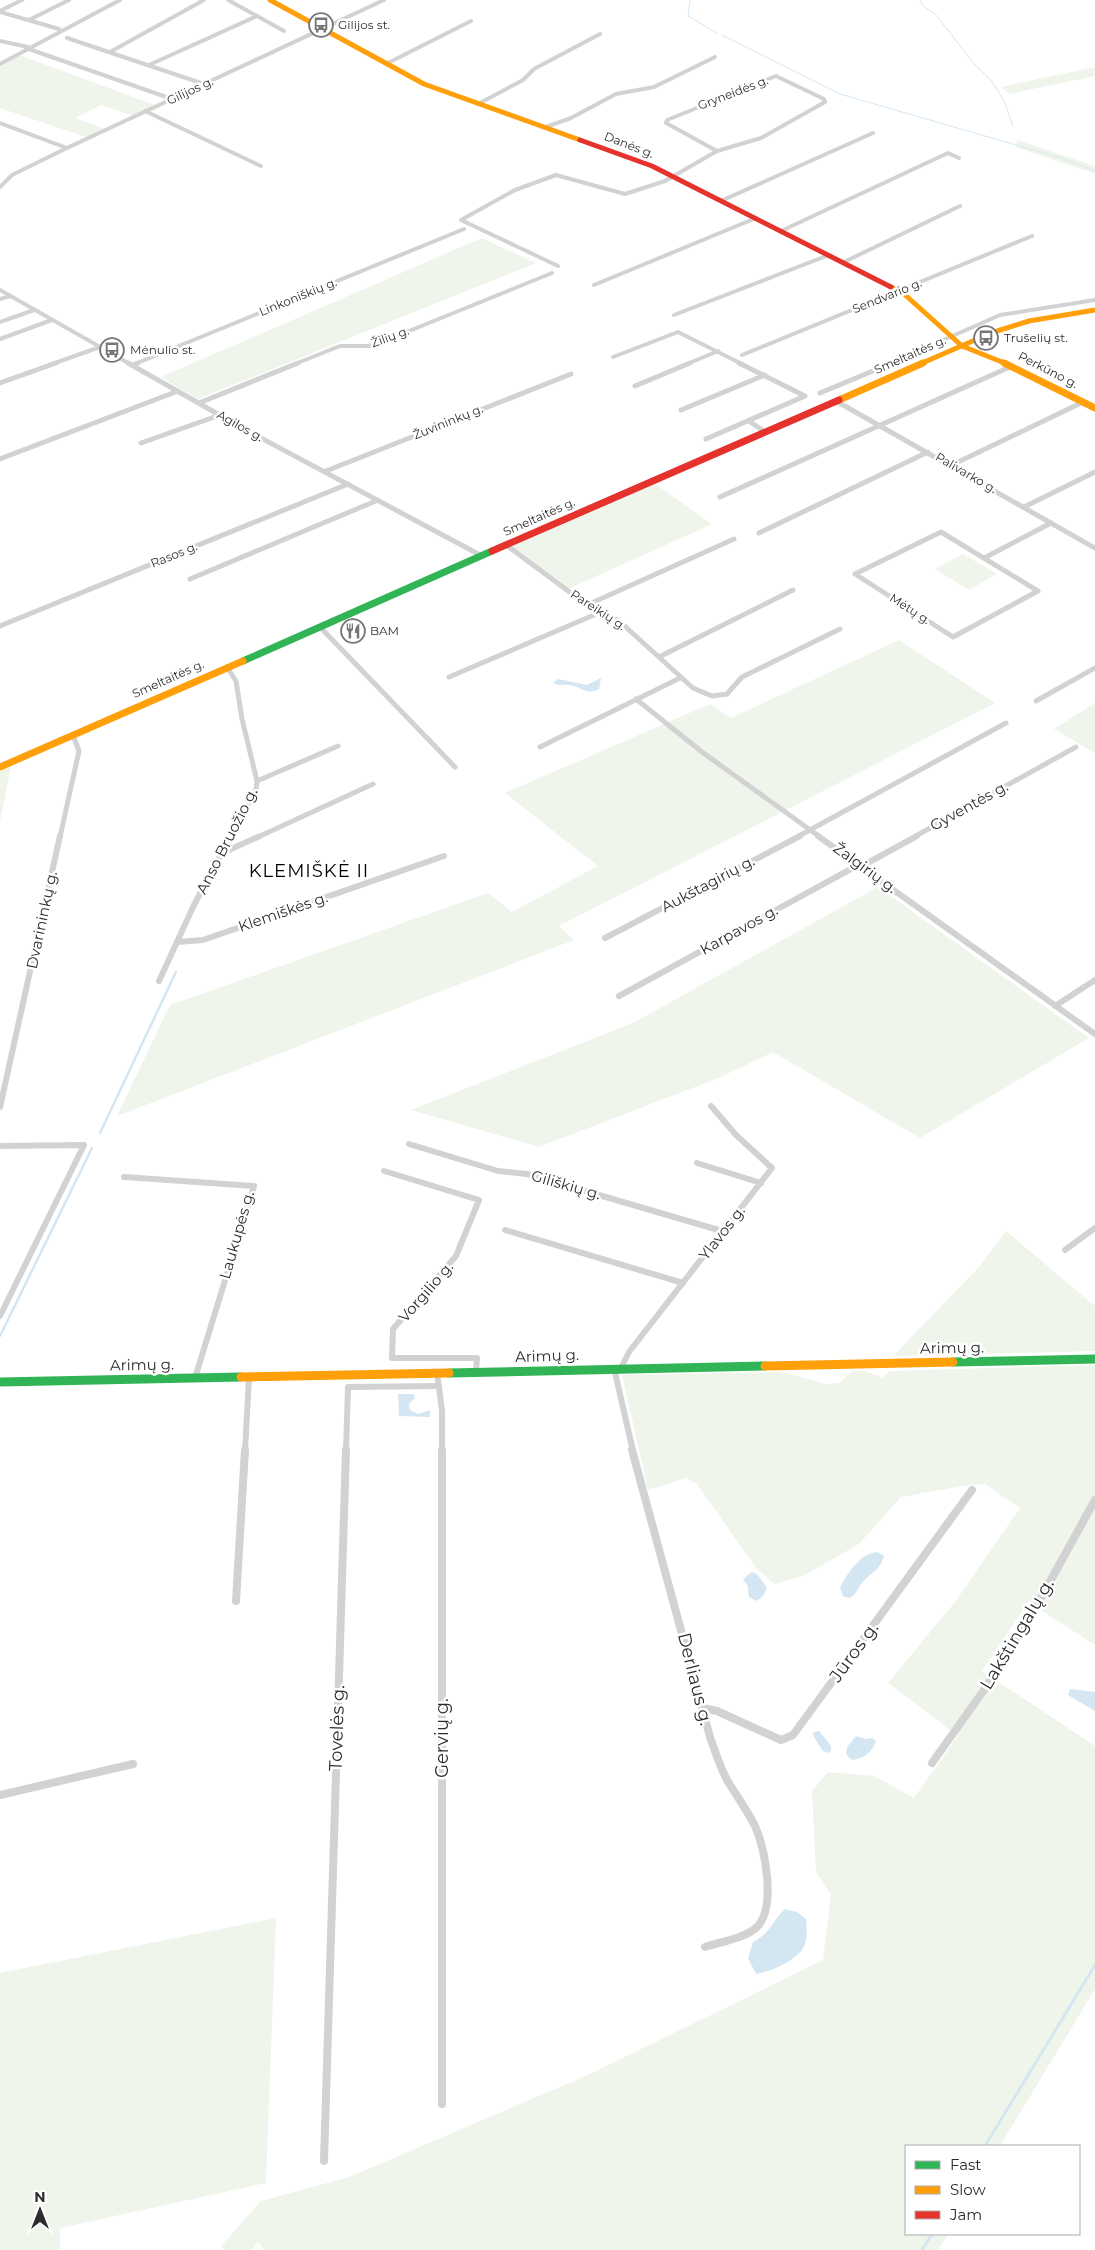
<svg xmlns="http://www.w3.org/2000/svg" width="1095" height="2250" viewBox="0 0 1095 2250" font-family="Montserrat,sans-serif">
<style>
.green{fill:#eff5ea}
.water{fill:#d5e6f3}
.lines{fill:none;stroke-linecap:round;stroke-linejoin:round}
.stream-far2{stroke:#d5e6f3;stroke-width:1}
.stream-far1{stroke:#d5e6f3;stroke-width:2.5}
.stream{stroke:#d5e6f3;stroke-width:3}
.street-far3{stroke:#d2d2d2;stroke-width:4}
.street-far2{stroke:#d2d2d2;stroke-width:5}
.street-far1{stroke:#d2d2d2;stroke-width:6}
.street{stroke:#d2d2d2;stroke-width:8}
.fast-far1{stroke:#30b455;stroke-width:7}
.fast{stroke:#30b455;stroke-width:9}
.slow-far2{stroke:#ff9f0a;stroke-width:5}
.slow-far1{stroke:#ff9f0a;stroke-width:7}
.slow{stroke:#ff9f0a;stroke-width:9}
.jam-far1{stroke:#e5322d;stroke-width:5}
.jam{stroke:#e5322d;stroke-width:7}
.labels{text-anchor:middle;stroke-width:5;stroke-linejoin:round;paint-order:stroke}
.far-poi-label{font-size:12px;fill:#2d2d2d;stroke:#fff;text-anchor:start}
.far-street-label{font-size:12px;fill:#2d2d2d;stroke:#fff}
.street-label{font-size:15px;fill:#2d2d2d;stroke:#fff}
.quarter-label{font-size:18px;letter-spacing:1px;fill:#000;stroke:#fff}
.near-street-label{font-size:18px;fill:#2d2d2d;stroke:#fff}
</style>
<rect width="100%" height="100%" fill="#fff"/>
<g class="green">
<path d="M19,55L155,105L134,116L101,105L75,118L105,129L86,137L0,108V67Z"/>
<path d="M1095,67V76L1009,94L1001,87Z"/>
<path d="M1017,140L1095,166V174L1016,147Z"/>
<path d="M482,238L536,263L198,399L161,377Z"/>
<path d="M654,483L712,524L568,589L510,546Z"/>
<path d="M963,554L997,574L969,590L935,569Z"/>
<path d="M899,640L995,703L559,926L574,940L117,1116L170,1005L488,893L512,912L598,866L505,793L710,704L731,718Z"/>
<path d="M1095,703V753L1054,729Z"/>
<path d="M11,766L0,821V770Z"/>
<path d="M878,887L1089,1038L920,1138L773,1052L721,1077L539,1147L411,1110L633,1023Z"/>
<path d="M1006,1231L1095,1306V1351L893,1356L980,1266Z"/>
<path d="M1095,1365V1645L1028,1602L982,1671L1095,1746V1989L1000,2146H906V2234H948L938,2250H264L258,2242L252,2250H225L221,2246L261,2201L349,2177L586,2076L823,1960L831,1895L816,1872L812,1791L828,1772L874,1776L914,1798L958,1736L888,1683L955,1602L1020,1508L985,1484L962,1486L901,1497L859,1544L803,1576L774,1584L756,1568L697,1484L686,1478L648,1490L622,1375L781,1372L827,1384L839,1383L852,1371H865L882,1378L890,1371Z"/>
<path d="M276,1918L266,2183L60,2228V2250H0V1973Z"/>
</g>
<g class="water">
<path d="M601,678L599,689C585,696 581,686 569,685C563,684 558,686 553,683L558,679L587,685Z"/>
<path d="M398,1394H414L415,1398L409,1404L410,1410L418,1414L430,1410V1417L399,1416Z"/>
<path d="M877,1552L884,1556C879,1572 872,1571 863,1582C858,1587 857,1594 850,1598L843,1596L840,1588C847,1574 860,1553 877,1552Z"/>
<path d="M752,1572L757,1574L767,1588L763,1596L757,1601L749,1597L748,1587L743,1579Z"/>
<path d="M1070,1689L1095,1692V1711L1068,1695Z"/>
<path d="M819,1731L831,1746V1751L827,1753L822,1750L813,1735L814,1732Z"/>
<path d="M856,1736L866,1739L872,1738L876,1741C873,1752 863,1759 852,1760L846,1754L847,1747Z"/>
<path d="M785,1909L797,1912L806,1919C807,1929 808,1941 802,1950C792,1962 771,1972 756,1974L748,1958L753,1942C773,1931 770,1923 785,1909Z"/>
</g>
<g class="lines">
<g class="stream-far2">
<path d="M690,0L688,16L717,33"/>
<path d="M920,0L923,6L936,15L975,65L992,81L1005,103L1013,126"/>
<path d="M722,35L840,94L1061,158L1095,171"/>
</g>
<g class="stream-far1">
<path d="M100,1133L176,972"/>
<path d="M0,1336L92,1148"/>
</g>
<g class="stream">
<path d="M985,2146L1095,1965"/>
<path d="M922,2250L932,2234"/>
</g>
<g class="street-far3">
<path d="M228,0L284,31"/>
<path d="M0,11L22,0"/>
<path d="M0,12L59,29"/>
<path d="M29,20L69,0"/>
<path d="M67,38L204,84"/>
<path d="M0,41L28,47"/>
<path d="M26,48L172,99"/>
<path d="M110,52L204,0"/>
<path d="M0,64L120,0"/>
<path d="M386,64L471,21"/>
<path d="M149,65L257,16"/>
<path d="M776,76L824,99L825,102L761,138L717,151L666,123L667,120Z"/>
<path d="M478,104L523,80L534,69L600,34"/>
<path d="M145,111L261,166"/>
<path d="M0,123L67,148"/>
<path d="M546,127L571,118L616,94L654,87L715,57"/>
<path d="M0,187L12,175L67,148L384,0"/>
<path d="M723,200L873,133"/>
<path d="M781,231L948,153L959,158"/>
<path d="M844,262L960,206"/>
<path d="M558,266L461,220L515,190L556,175L625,194L665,181L717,151"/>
<path d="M594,285L756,218"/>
<path d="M0,290L130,364"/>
<path d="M0,299L10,296"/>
<path d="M674,315L829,255"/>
<path d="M0,322L34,310"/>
<path d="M0,339L52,320"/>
<path d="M742,355L1032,236"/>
<path d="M613,357L678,332L742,364"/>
<path d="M52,364L100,347"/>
<path d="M135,364L464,229"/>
<path d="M295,364L340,346H372L552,273"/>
<path d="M687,364L718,351"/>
<path d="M889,364L1000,315L1095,300"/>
</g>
<g class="street-far2">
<path d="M128,363L246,430L482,556"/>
<path d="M133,365L138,363"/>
<path d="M0,383L56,363"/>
<path d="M635,386L690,363"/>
<path d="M820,393L892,363"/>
<path d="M836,401L1095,548"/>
<path d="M199,403L298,363"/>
<path d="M681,410L765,375"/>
<path d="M749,421L765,432"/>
<path d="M706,439L805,396L739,363"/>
<path d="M141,443L220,415"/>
<path d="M0,459L178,391"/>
<path d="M952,465L1083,402"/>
<path d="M326,471L571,374"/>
<path d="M720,497L1012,366"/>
<path d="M1024,507L1095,472"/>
<path d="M941,532L1038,591L953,637L855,574Z"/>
<path d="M759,533L928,452"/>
<path d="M506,545L587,605L618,620L693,688L712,696L727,694L742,677L840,629"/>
<path d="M984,558L1051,523"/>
<path d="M190,579L378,500"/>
<path d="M587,605L734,539"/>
<path d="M0,626L348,484"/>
<path d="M320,627L455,767"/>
<path d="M659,657L793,590"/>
<path d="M227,667L236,681L242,719L257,781L256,790L231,837"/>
<path d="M449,677L601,612"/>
<path d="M636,699L702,752L820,837"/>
<path d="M1036,701L1095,668"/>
<path d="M540,747L680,678"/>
<path d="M257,781L338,746"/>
<path d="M60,837L79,751L73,735"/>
<path d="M258,837L373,784"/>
<path d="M797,837L1006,723"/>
<path d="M914,837L1076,747"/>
</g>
<g class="street-far1">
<path d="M818,836L1095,1034"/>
<path d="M220,854L260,836"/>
<path d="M862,866L917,836"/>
<path d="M605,938L800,836"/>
<path d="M177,942L203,940L444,856"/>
<path d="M159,981L194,905L231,836"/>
<path d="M619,996L860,864"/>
<path d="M1055,1006L1095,980"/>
<path d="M0,1107L60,836"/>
<path d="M409,1144L498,1171L527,1174L722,1231"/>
<path d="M0,1146L84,1145L0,1316"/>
<path d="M697,1163L761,1183"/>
<path d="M384,1171L479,1200L456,1256L393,1329L392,1358H477L476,1372"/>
<path d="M124,1177L254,1186L195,1378"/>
<path d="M505,1230L683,1283"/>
<path d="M1065,1250L1095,1228"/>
<path d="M614,1368L633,1451"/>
<path d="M621,1368L629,1352L772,1168L736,1135L711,1106"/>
<path d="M437,1373L442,1410V1451"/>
<path d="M245,1451L249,1377"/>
<path d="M346,1451L348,1387L439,1386"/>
</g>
<g class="street">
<path d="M442,1450V2104"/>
<path d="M632,1450L710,1737C715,1751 720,1767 727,1780C736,1795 747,1810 755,1826C765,1849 776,1905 758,1926C747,1938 720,1942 705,1947"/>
<path d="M236,1601L245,1450"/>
<path d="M703,1708L717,1711L781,1740L793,1735L972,1490"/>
<path d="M932,1763L984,1690L1037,1605L1095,1500"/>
<path d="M0,1795L133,1764"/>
<path d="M324,2161L346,1450"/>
</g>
<path class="fast-far1" d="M243,661L492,551"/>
<g class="fast">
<path d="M953,1362L1095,1359"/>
<path d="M449,1373L765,1366"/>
<path d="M0,1382L241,1377"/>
</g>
<g class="slow-far2">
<path d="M270,0L424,84L580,140"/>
<path d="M891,287L903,293L962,346L1007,364"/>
<path d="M920,364L991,333L1029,321L1095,310"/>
</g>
<g class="slow-far1">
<path d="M1004,363L1095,408"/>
<path d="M839,400L923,363"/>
<path d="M0,767L243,661"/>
</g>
<g class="slow">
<path d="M765,1366L953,1362"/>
<path d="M241,1377L449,1373"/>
</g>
<path class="jam-far1" d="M580,140L652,166L891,287"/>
<path class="jam" d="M492,551L839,400"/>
</g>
<defs>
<g id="bus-ring" transform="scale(1.25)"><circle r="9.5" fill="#fff" stroke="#767676" stroke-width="1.5"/><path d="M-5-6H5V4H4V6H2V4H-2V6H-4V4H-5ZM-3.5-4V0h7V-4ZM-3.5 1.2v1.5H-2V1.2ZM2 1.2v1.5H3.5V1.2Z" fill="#767676"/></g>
<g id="restaurant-ring" transform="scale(1.25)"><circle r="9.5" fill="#fff" stroke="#767676" stroke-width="1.5"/><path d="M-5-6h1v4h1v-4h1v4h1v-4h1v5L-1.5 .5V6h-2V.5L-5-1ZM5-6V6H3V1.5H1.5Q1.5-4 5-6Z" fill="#767676"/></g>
</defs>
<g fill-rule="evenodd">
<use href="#bus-ring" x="321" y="25"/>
<use href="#bus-ring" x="986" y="338"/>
<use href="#bus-ring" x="112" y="350"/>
<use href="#restaurant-ring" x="353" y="631"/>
</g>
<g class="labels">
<g class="far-poi-label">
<text x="338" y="29">Gilijos st.</text>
<text x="1004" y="342">Trušelių st.</text>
<text x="130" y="354">Mėnulio st.</text>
<text x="370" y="635">BAM</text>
</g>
<g class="far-street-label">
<text transform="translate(190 91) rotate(-25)" y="4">Gilijos g.</text>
<text transform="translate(733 93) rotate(-21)" y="4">Gryneidės g.</text>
<text transform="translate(629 145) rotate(21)" y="4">Danės g.</text>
<text transform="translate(887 296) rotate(-22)" y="4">Sendvario g.</text>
<text transform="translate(298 297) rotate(-22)" y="4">Linkoniškių g.</text>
<text transform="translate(390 337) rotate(-20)" y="4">Žilių g.</text>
<text transform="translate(910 355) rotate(-24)" y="4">Smeltaitės g.</text>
<text transform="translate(1048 370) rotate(27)" y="4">Perkūno g.</text>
<text transform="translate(448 422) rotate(-22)" y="4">Žuvininkų g.</text>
<text transform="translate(240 426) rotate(29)" y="4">Agilos g.</text>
<text transform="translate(966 473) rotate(30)" y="4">Palivarko g.</text>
<text transform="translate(539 517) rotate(-24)" y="4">Smeltaitės g.</text>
<text transform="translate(174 555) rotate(-22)" y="4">Rasos g.</text>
<text transform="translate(910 609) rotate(33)" y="4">Mėtų g.</text>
<text transform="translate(598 610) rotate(33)" y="4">Pareikių g.</text>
<text transform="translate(168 679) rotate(-24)" y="4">Smeltaitės g.</text>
</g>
<g class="street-label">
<text transform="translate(969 806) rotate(-29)" y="5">Gyventės g.</text>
<text transform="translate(227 841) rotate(-63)" y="5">Anso Bruožio g.</text>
<text transform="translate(865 868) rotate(36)" y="5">Žalgirių g.</text>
<text transform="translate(708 884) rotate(-28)" y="5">Aukštagirių g.</text>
<text transform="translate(283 912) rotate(-19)" y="5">Klemiškės g.</text>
<text transform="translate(42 920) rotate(-78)" y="5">Dvarininkų g.</text>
<text transform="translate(739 930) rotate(-29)" y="5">Karpavos g.</text>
<text transform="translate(566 1185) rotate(16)" y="5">Giliškių g.</text>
<text transform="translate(722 1233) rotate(-52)" y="5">Ylavos g.</text>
<text transform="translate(237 1235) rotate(-74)" y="5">Laukupės g.</text>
<text transform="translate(426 1292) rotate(-49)" y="5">Vorgilio g.</text>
<text transform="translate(952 1348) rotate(-1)" y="5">Arimų g.</text>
<text transform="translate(547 1356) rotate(-2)" y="5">Arimų g.</text>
<text transform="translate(142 1365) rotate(-1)" y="5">Arimų g.</text>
</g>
<g class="quarter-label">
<text x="309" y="877">KLEMIŠKĖ II</text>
</g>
<g class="near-street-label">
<text transform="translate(1017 1634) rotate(-59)" y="6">Lakštingalų g.</text>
<text transform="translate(854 1652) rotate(-54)" y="6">Jūros g.</text>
<text transform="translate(695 1679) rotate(76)" y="6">Derliaus g.</text>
<text transform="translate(337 1728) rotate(-88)" y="6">Tovelės g.</text>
<text transform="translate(442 1738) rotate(-90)" y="6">Gervių g.</text>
</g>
</g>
<rect x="905" y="2145" width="175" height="90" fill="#ffffff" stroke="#ababab"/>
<rect x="915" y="2161" width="25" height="8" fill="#30b455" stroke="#ababab"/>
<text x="950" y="2170" font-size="15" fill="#2d2d2d">Fast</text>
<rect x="915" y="2186" width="25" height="8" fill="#ff9f0a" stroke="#ababab"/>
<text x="950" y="2195" font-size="15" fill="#2d2d2d">Slow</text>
<rect x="915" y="2211" width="25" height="8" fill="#e5322d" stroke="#ababab"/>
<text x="950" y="2220" font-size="15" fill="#2d2d2d">Jam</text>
<g transform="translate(40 2210)" stroke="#ffffff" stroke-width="4" paint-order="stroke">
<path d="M0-4L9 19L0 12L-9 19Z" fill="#2d2d2d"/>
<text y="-8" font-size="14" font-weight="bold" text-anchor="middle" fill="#2d2d2d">N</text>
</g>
</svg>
